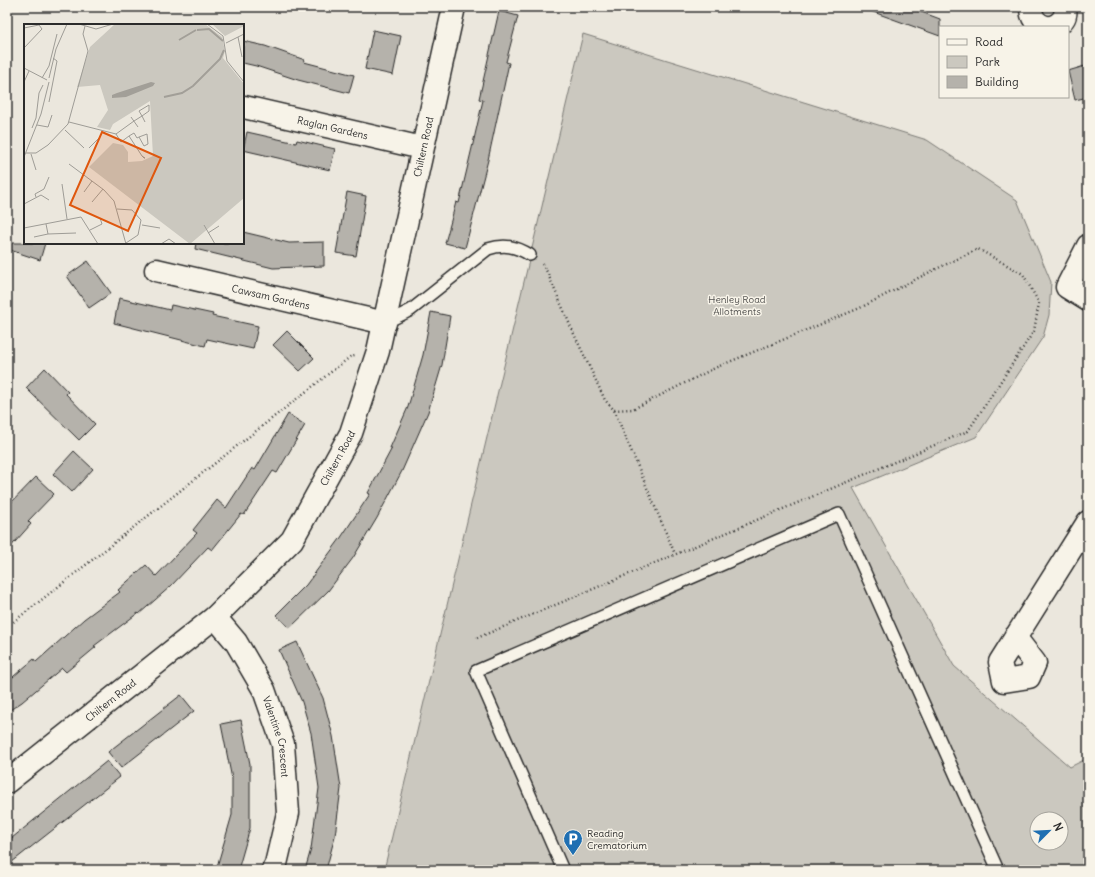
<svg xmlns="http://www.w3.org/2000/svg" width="1095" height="877" viewBox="0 0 1095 877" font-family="Delius,sans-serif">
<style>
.green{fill:#cbc8bf;stroke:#7b7a75;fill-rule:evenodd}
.building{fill:#b5b2ab;stroke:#2b2b2b}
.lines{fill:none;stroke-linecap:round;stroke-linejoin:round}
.lane-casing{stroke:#2b2b2b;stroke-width:14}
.street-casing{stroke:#2b2b2b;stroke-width:25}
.path{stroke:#2b2b2b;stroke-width:2.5;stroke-dasharray:1 3;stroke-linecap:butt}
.lane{stroke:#f7f3e8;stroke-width:11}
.street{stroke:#f7f3e8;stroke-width:22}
.labels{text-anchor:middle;stroke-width:3;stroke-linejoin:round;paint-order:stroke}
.street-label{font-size:10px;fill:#2b2b2b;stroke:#f7f3e8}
.park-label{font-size:10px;fill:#535250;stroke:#f7f3e8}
.poi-label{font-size:10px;fill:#2b2b2b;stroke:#f7f3e8;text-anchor:start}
.inset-river{fill:none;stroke:#a29f98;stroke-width:2}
.inset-road{fill:none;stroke:#9e9c96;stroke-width:1}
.view{fill:#df570e;fill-opacity:0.15;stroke:#df570e;stroke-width:2}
.inset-edge{fill:none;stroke:#2b2b2b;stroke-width:2}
</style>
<rect width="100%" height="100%" fill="#ebe7dd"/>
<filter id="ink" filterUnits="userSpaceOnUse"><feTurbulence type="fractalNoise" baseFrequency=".025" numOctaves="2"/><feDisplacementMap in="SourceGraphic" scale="8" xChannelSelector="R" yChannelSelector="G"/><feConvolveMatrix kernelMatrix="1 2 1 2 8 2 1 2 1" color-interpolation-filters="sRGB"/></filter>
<g filter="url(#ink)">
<path class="green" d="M583,34L927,140L1017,200L1051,282L1049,315L1043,337L976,437L853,488L954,666L1070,767L1088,758V870H384ZM1037,819H1061V843H1037Z"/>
<g class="building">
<path d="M865,7H908L940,19V36L865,9Z"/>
<path d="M499,11L518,16L506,62L509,63L488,160L465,248L445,243L456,202L459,203L472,148L483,100L479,99Z"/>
<path d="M373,30L401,36L393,75L365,69Z"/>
<path d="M243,41L265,46L305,60L304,62L354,75L349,93L298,80L256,66L243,63Z"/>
<path d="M1088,65V97L1075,100L1068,71Z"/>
<path d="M247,132L296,143L297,140L335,149L330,170L243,150Z"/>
<path d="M347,192L366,196L356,256L336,253Z"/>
<path d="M243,232L289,243L324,242V266L273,268L195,249L196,243H243Z"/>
<path d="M7,243H45L40,260L7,249Z"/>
<path d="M88,261L111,293L89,308L67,276Z"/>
<path d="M119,298L170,310L171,305L213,314L212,316L258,326L253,349L207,339L205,346L114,323Z"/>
<path d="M431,312L450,316L442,365L428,412L402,471L377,518L353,558L328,591L290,628L276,615L306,585L340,539L370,494L368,493L392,448H390L408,407L423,355Z"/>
<path d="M287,331L314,358L300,371L273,345Z"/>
<path d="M45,368L68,392L66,394L95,424L79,440L26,388Z"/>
<path d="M288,414L305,425L277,473L273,471L244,515L241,514L212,550L208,547L171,586L139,614L138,613L94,646L96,647L66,672L62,668L22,702L7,712V682L34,659L36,662L84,619L120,592L118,590L146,565L156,576L197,533L193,530L217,500L226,508L252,468L255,470Z"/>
<path d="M74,451L93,469L72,492L53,474Z"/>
<path d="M36,477L54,494L28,521L31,524L7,551V507Z"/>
<path d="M297,642L323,698L333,736L341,788L335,836L326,870H305L311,849L319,788L311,733L302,702L279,650Z"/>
<path d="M181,695L194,711L121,768L108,752Z"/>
<path d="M241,720L250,764V828L238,870H216L232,815V779L221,724Z"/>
<path d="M107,761L120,777L7,866V842Z"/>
</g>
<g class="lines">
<g class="lane-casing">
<g id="lane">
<path d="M385,323L411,310L488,249C504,244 516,246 530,255"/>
<path d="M563,870L476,671L839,514L998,870"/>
</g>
</g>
<g class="street-casing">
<g id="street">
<path d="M1031,7C1031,18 1036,24 1046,27"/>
<path d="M1052,27C1062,23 1067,17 1065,7"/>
<path id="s1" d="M244,107L422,148"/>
<path d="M1088,246L1067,287L1088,300"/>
<path id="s2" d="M156,270L385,323"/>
<path id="s3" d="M215,617L236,642L264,690L283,744L288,813L276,864L273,870"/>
<path d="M1015,637L1035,663L1029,677L1004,681L1000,662L1088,522"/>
<path id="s4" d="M7,782L215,617L292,540L351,433L378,351L454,7"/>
</g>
</g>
<g class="path">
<path d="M542,264L547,272L574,334L605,400L614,410L675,554"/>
<path d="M7,627L350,357L355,356"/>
<path d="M477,638L968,431L1034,331L1039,303L1023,274L978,249L930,272L860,308L717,367L633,409L614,410"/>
</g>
<use href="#lane" class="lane"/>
<use href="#street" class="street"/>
</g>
</g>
<defs>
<g id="parking-pin" transform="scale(1)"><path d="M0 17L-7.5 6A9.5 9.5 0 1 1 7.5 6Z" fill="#1f6fb2" stroke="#f7f3e8"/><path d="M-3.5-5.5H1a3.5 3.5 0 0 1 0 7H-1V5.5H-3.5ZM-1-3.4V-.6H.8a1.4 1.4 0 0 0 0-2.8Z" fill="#fff"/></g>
</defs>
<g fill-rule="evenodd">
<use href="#parking-pin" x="573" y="839"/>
</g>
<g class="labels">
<g class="street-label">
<text dy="4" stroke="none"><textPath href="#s1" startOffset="91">Raglan Gardens</textPath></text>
<text dy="4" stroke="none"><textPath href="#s4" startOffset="792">Chiltern Road</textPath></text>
<text dy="4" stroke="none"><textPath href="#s2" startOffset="118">Cawsam Gardens</textPath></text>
<text dy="4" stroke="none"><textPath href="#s4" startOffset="468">Chiltern Road</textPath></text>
<text dy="4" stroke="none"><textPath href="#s4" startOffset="132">Chiltern Road</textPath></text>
<text dy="4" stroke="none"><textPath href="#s3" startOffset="137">Valentine Crescent</textPath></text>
</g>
<g class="park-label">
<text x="737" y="303">Henley Road<tspan x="737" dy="12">Allotments</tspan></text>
</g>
<g class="poi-label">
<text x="587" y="837">Reading<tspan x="587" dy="12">Crematorium</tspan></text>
</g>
</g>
<g transform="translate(24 24)">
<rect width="220" height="220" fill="#ebe7dd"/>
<path d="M91,0H181L198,13L201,27L199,34L220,60V174L166,220L65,143L89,119L99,121L104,128V138L118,137L129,132L126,77L89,100L86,106L73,103L84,86L76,61L53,63L66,23ZM188,0H220V2L201,12Z" fill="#cbc8bf"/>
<path d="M127,58L131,59L129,62L102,73L88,74V71L93,69Z" fill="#a29f98"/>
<path class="inset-river" d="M173,6L185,5L199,17M155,16L172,6M140,73L158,69L169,62L196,35L200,26"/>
<path class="inset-road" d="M55,0L72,5L89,0M183,0L199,12L203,37L220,58M0,4L15,1L18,5L0,24M214,13L218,33M202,19L220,10M0,44L23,56M18,54L25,42L33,10M25,54L32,25L43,0M0,58L5,47M25,78L33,37L29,34M107,93L114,103M45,98L92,110M13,101L24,103L28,91M8,104L12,94L15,69L19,61M41,106L60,124M92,110L110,97L118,92L125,87V81L115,87L118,92L121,98M92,110L97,118L105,112L118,132L120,134H121L118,132M105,112L110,109L113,114L115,113L123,110L124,120L120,122L115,113M65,124L77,112M2,129H12L24,121L44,100L64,27L59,10L61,2M7,130L12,146M0,133L17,90L25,58M45,140L80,166L90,177L102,220M38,160L43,195M60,168L68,157M12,173L11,170L20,165L25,153M68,178L79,165M0,180L17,171L25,176M93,185L108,186L117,196L114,211L102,219M118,201L136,204M180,201L191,220M0,204L57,193L74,220M66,206L78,200L76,194M184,209L195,202M24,210L52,209M10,213L24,210L22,200M137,220L145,215L152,220"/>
<path class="view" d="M78,108L137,134L104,207L46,181Z"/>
<rect width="220" height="220" class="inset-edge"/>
</g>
<rect width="1095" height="877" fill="none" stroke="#f7f3e8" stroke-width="24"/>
<rect x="12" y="12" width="1071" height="853" fill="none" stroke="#2b2b2b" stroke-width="1.5" filter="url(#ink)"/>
<rect x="939" y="26" width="130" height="72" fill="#f7f3e8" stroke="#a5a39c"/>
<rect x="947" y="39" width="20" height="6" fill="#f7f3e8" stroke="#a5a39c"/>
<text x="975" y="46" font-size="12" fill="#2b2b2b">Road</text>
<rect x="947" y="56" width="20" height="12" fill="#cbc8bf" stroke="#a5a39c"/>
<text x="975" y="66" font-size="12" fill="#2b2b2b">Park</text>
<rect x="947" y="76" width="20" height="12" fill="#b5b2ab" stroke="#a5a39c"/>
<text x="975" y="86" font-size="12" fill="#2b2b2b">Building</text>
<g transform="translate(1049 831) rotate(66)"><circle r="19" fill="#f7f3e8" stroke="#a5a39c"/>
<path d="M0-3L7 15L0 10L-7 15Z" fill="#1f6fb2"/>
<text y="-6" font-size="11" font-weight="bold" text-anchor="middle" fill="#2b2b2b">N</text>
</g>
</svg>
